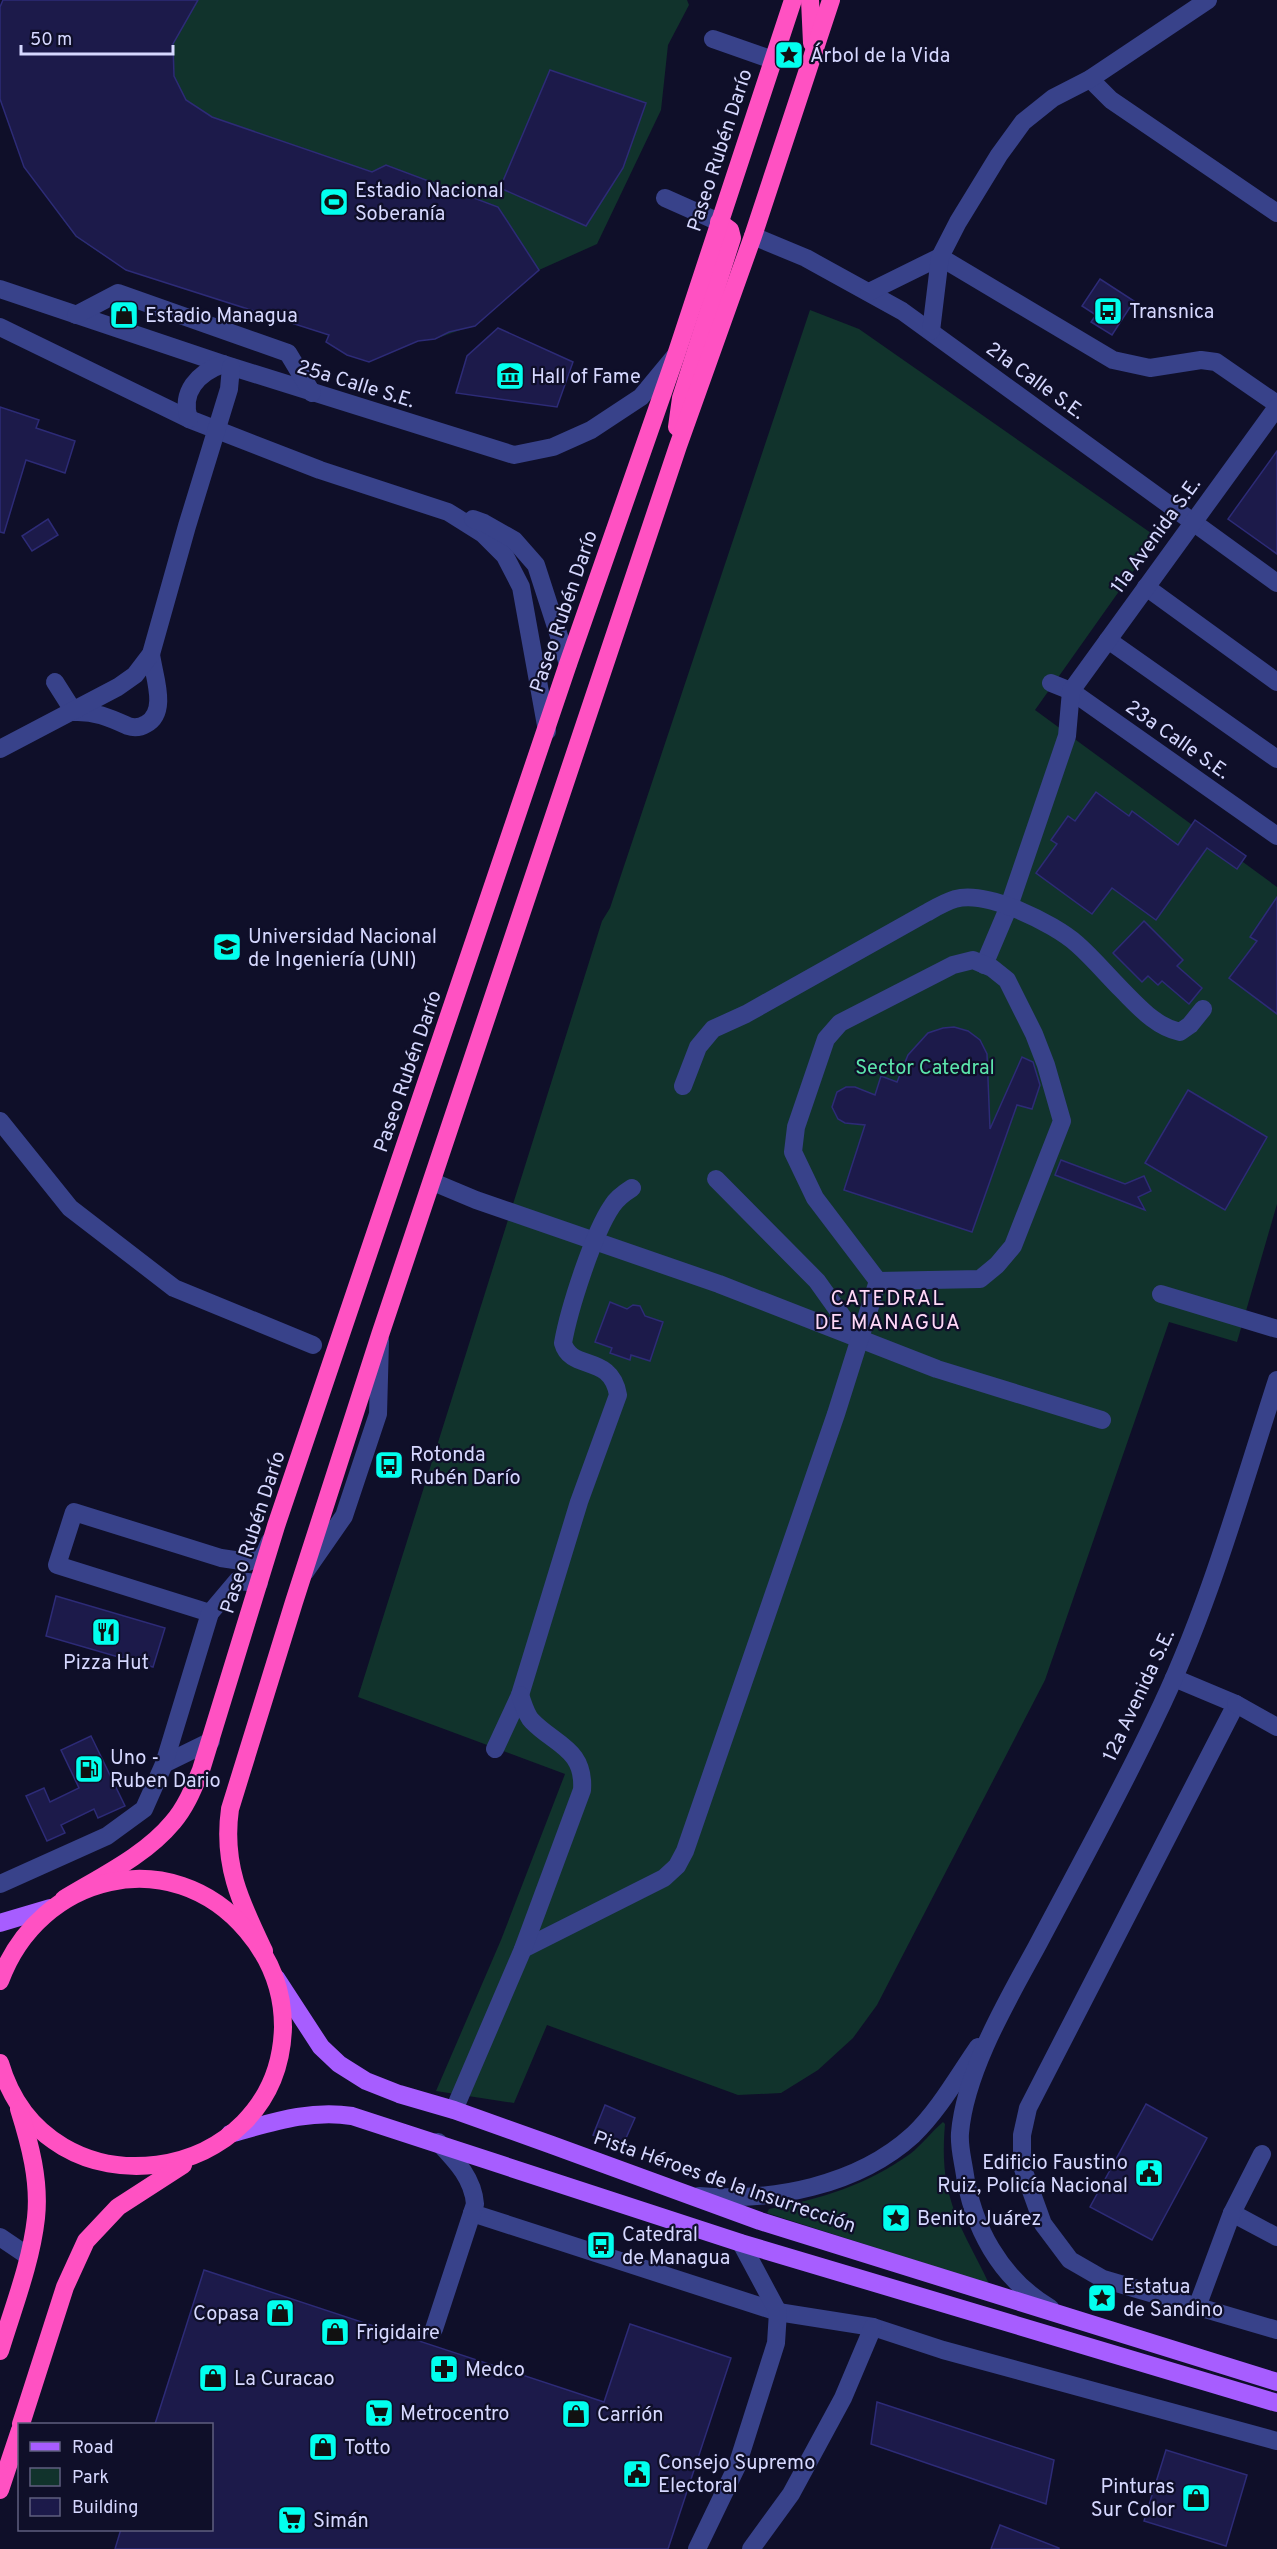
<svg xmlns="http://www.w3.org/2000/svg" width="1277" height="2549" viewBox="0 0 1277 2549" font-family="Overpass,sans-serif">
<style>
.green{fill:#11332c}
.building{fill:#1c1a4a;stroke:#2d2b77;stroke-width:1.5}
.lines{fill:none;stroke-linecap:round;stroke-linejoin:round}
.minor{stroke:#38428a;stroke-width:18}
.major{stroke:#a75dff;stroke-width:18}
.highway{stroke:#ff51c2;stroke-width:18}
.labels{text-anchor:middle;stroke-width:4.5;stroke-linejoin:round;paint-order:stroke}
.poi-label{font-size:20px;fill:#d6d8ff;stroke:#0f0f29;text-anchor:start}
.street-label{font-size:20px;fill:#d6d8ff;stroke:#0f0f29}
.park-label{font-size:20px;fill:#5ce5ac;stroke:#0f0f29}
.neighbourhood-label{font-size:21px;letter-spacing:1.5px;fill:#ffd8f7;stroke:#0f0f29}
</style>
<rect width="100%" height="100%" fill="#0f0f29"/>
<g class="green">
<path d="M3,0H687L689,5L668,45L661,110L597,244L539,270L490,313L463,329L435,339L418,341L369,362L347,355L326,342L328,335L126,270L76,237L24,167L0,7Z"/>
<path d="M810,310L859,329L1151,533L1156,539L1035,710L1277,887V1204L1237,1342L1169,1322L1045,1680L877,2005L853,2038L818,2070L781,2093L738,2095L547,2025L514,2103L436,2091L501,1940L565,1774L358,1697L602,921L610,908Z"/>
<path d="M943,2122L945,2124C943,2147 943,2171 949,2194C957,2226 976,2255 989,2284L767,2213L769,2209C820,2199 867,2185 910,2154C922,2145 931,2132 943,2122Z"/>
</g>
<g class="building">
<path d="M3,0H198L173,44L174,76L186,100L212,117L372,172L386,165L498,207L539,270L475,326L449,332L435,339L418,341L369,362L347,355L326,342L329,335L126,270L76,236L24,167L0,99V7Z"/>
<path d="M550,70L646,103L623,168L586,226L500,188Z"/>
<path d="M1100,279L1134,301L1112,335L1091,322L1096,315L1082,306Z"/>
<path d="M498,328L573,362L557,407L456,393L467,356Z"/>
<path d="M0,407L39,420L36,428L75,441L65,473L26,460L4,533L0,532Z"/>
<path d="M1277,451V554L1228,519Z"/>
<path d="M48,519L58,535L32,551L22,536Z"/>
<path d="M1096,792L1129,816L1132,811L1178,845L1195,820L1246,856L1237,869L1207,848L1156,920L1112,888L1092,914L1036,873L1057,844L1051,840L1068,816L1075,821Z"/>
<path d="M1277,897V1014L1229,978L1257,941L1250,937Z"/>
<path d="M1144,921L1183,960L1177,966L1202,988L1189,1004L1162,981L1158,985L1148,976L1142,982L1113,953Z"/>
<path d="M954,1027L968,1031L980,1040L987,1054L990,1129L1022,1057L1033,1062L1040,1085L1032,1109L1017,1105L972,1232L844,1190L865,1125L845,1123L838,1119L832,1107L837,1092L846,1087H855L875,1095L881,1076L897,1082L908,1055L928,1033L943,1028Z"/>
<path d="M1188,1090L1267,1137L1225,1210L1145,1163Z"/>
<path d="M1061,1160L1125,1184L1144,1176L1151,1191L1138,1197L1145,1210L1055,1175Z"/>
<path d="M610,1302L627,1309L633,1305L640,1306L645,1316L663,1322L650,1361L631,1355L630,1360L610,1353L612,1348L595,1342Z"/>
<path d="M56,1596L165,1628L153,1667L46,1636Z"/>
<path d="M91,1736L125,1806L98,1818L94,1809L61,1825L65,1833L47,1841L26,1796L44,1788L50,1802L79,1788L61,1750Z"/>
<path d="M1146,2104L1207,2138L1152,2240L1090,2207Z"/>
<path d="M605,2105L635,2118L622,2147L593,2135Z"/>
<path d="M204,2270L604,2402L630,2324L731,2358L668,2549H115L121,2529H212V2424H155Z"/>
<path d="M877,2402L1054,2460L1046,2504L871,2444Z"/>
<path d="M1166,2450L1247,2475L1226,2546L1144,2521Z"/>
<path d="M1000,2525L1059,2548V2549H991Z"/>
</g>
<g class="lines">
<g class="minor">
<path d="M713,39L773,60"/>
<path d="M1090,79L1111,100L1277,213"/>
<path d="M665,198L719,222"/>
<path d="M753,236L806,258L902,311L1277,583"/>
<path d="M940,257L1113,360L1150,368L1201,360L1216,362L1277,404"/>
<path d="M0,289L223,364L514,455L553,447L591,430L641,397L675,356"/>
<path d="M869,292L940,257"/>
<path d="M76,315L118,293L288,353L312,393"/>
<path d="M0,327L189,419L320,470L448,512L483,534L505,556L521,587L547,731"/>
<path d="M931,331L940,257L958,222L999,155L1023,122L1053,98L1090,79L1208,0"/>
<path d="M189,419C180,392 198,373 223,364"/>
<path d="M473,519L484,523L514,540L536,565L568,664"/>
<path d="M1146,587L1277,682"/>
<path d="M1108,640L1277,759"/>
<path d="M55,682L74,712"/>
<path d="M1051,683L1071,691L1277,836"/>
<path d="M74,712C95,711 110,718 128,726C134,728 141,727 146,724C169,712 153,674 151,654"/>
<path d="M0,749L118,687L135,675L151,654L187,526L229,389L231,367"/>
<path d="M984,965L1009,906L1067,736L1071,691L1277,407"/>
<path d="M683,1086L698,1047L713,1029L746,1014L926,913C935,908 945,902 955,899C987,890 1053,923 1077,944C1093,958 1107,975 1122,990C1139,1007 1156,1027 1180,1032L1190,1025L1203,1009"/>
<path d="M0,1121L70,1208L174,1288L313,1345"/>
<path d="M716,1179L817,1281L859,1340"/>
<path d="M433,1182L476,1200L719,1284L937,1369L1102,1420"/>
<path d="M1161,1294L1277,1329"/>
<path d="M305,1572L344,1516L378,1414L380,1341"/>
<path d="M210,1613L57,1565L74,1512L221,1558L248,1562L264,1555L270,1541"/>
<path d="M1174,1678L1236,1704L1028,2108L1022,2135V2166L1043,2224L1070,2260L1103,2279L1277,2330"/>
<path d="M1236,1704L1277,1727"/>
<path d="M495,1749L520,1695L579,1502L618,1395C611,1353 571,1372 563,1343C569,1309 593,1234 612,1206C617,1198 624,1193 632,1188"/>
<path d="M164,1764L211,1741"/>
<path d="M0,1884L107,1836L144,1809L164,1764L210,1613L237,1581L259,1583"/>
<path d="M523,1949L664,1878L677,1866L685,1851L836,1414L878,1281L815,1198L793,1152L796,1127L826,1039L840,1023L953,965L973,960L992,968L1007,980L1034,1034L1046,1065L1062,1121L1013,1246L997,1265L980,1279L878,1281"/>
<path d="M454,2110L523,1949L582,1790C585,1749 555,1745 532,1721C526,1715 523,1703 520,1695"/>
<path d="M699,2196C772,2202 857,2186 913,2135C939,2110 958,2076 978,2047"/>
<path d="M472,2213L778,2312L873,2327L943,2350L1277,2441"/>
<path d="M1232,2213L1277,2237"/>
<path d="M0,2237L28,2256"/>
<path d="M1197,2307L1232,2213L1262,2154"/>
<path d="M1050,2308C1000,2278 972,2227 964,2169C962,2157 959,2145 960,2133C965,2072 1007,2001 1036,1948C1076,1872 1118,1797 1155,1719C1208,1611 1240,1494 1277,1380"/>
<path d="M434,2329L475,2204C473,2178 456,2161 438,2142"/>
<path d="M697,2549L737,2466L776,2343L778,2312L741,2243"/>
<path d="M751,2549L791,2494L843,2398L873,2327"/>
</g>
<g class="major">
<path d="M0,1923L50,1908"/>
<path d="M276,1978L321,2047L339,2064L366,2081L399,2094L454,2110L552,2145L760,2221L1277,2382"/>
<path d="M230,2134C270,2123 310,2109 352,2116L741,2243L1277,2403"/>
</g>
<g class="highway">
<path d="M810,0L812,43"/>
<path d="M677,427L681,398L732,238L730,230L719,222"/>
<path d="M64,1899C100,1877 145,1856 173,1822C186,1807 193,1789 201,1770L276,1526L568,664L676,355L793,0"/>
<path d="M264,1951C241,1903 222,1865 230,1809L294,1602L380,1335L678,446L753,236L831,0"/>
<path d="M0,1981C39,1874 171,1841 247,1931C270,1958 283,1991 283,2027C279,2188 46,2221 0,2063"/>
<path d="M0,2351C13,2308 31,2263 36,2218C40,2181 30,2144 19,2109"/>
<path d="M21,2424L65,2287L86,2241L118,2207L183,2165"/>
<path d="M0,2490L20,2430"/>
</g>
</g>
<defs>
<g id="sight-square" transform="scale(1.5)"><rect x="-9" y="-9" width="18" height="18" rx="4" fill="#02ffee" stroke="#0f0f29"/><path d="M0-6L1.8-2.2L6-1.7L2.9 1.2L3.7 5.4L0 3.3L-3.7 5.4L-2.9 1.2L-6-1.7L-1.8-2.2Z" fill="#111"/></g>
<g id="stadium-square" transform="scale(1.5)"><rect x="-9" y="-9" width="18" height="18" rx="4" fill="#02ffee" stroke="#0f0f29"/><path d="M0-5a6.5 5 0 1 0 0 10a6.5 5 0 1 0 0-10ZM-3.5-1.8h7v3.6h-7Z" fill="#111"/></g>
<g id="bus-square" transform="scale(1.5)"><rect x="-9" y="-9" width="18" height="18" rx="4" fill="#02ffee" stroke="#0f0f29"/><path d="M-5-6H5V4H4V6H2V4H-2V6H-4V4H-5ZM-3.5-4V0h7V-4ZM-3.5 1.2v1.5H-2V1.2ZM2 1.2v1.5H3.5V1.2Z" fill="#111"/></g>
<g id="shop-square" transform="scale(1.5)"><rect x="-9" y="-9" width="18" height="18" rx="4" fill="#02ffee" stroke="#0f0f29"/><path d="M-5-2.5h2.3a2.7 3.5 0 0 1 5.4 0H5L5.5 6h-11ZM-1.5-2.5h3a1.5 2.3 0 0 0-3 0Z" fill="#111"/></g>
<g id="museum-square" transform="scale(1.5)"><rect x="-9" y="-9" width="18" height="18" rx="4" fill="#02ffee" stroke="#0f0f29"/><path d="M0-6L6-3V-2H-6V-3ZM-5-1h2V3h-2ZM-1-1h2V3h-2ZM3-1h2V3H3ZM-6 4H6V6H-6Z" fill="#111"/></g>
<g id="university-square" transform="scale(1.5)"><rect x="-9" y="-9" width="18" height="18" rx="4" fill="#02ffee" stroke="#0f0f29"/><path d="M0-5L7-2L0 1L-7-2ZM-4 1L0 2.5L4 1V4Q0 6-4 4Z" fill="#111"/></g>
<g id="restaurant-square" transform="scale(1.5)"><rect x="-9" y="-9" width="18" height="18" rx="4" fill="#02ffee" stroke="#0f0f29"/><path d="M-5-6h1v4h1v-4h1v4h1v-4h1v5L-1.5 .5V6h-2V.5L-5-1ZM5-6V6H3V1.5H1.5Q1.5-4 5-6Z" fill="#111"/></g>
<g id="fuel-square" transform="scale(1.5)"><rect x="-9" y="-9" width="18" height="18" rx="4" fill="#02ffee" stroke="#0f0f29"/><path d="M-5.5-6h7V0h2V4h1.3V-2.5L3-4.5l.8-.8L6-3V5H2.5V1h-1V6h-7ZM-4.2-4.7v3.2H.2V-4.7Z" fill="#111"/></g>
<g id="civic-square" transform="scale(1.5)"><rect x="-9" y="-9" width="18" height="18" rx="4" fill="#02ffee" stroke="#0f0f29"/><path d="M-.6-6.5H3V-4.5H.6V-3L4-1V1h2V6H-6V1h2V-1L-.6-3ZM-1.2 2.5V6h2.4V2.5Z" fill="#111"/></g>
<g id="pharmacy-square" transform="scale(1.5)"><rect x="-9" y="-9" width="18" height="18" rx="4" fill="#02ffee" stroke="#0f0f29"/><path d="M-2-6h4v4h4v4h-4v4h-4v-4h-4v-4h4Z" fill="#111"/></g>
<g id="supermarket-square" transform="scale(1.5)"><rect x="-9" y="-9" width="18" height="18" rx="4" fill="#02ffee" stroke="#0f0f29"/><path d="M-6-5.5h2.5l.6 2H6L4.5 2H-2.5L-4.4-4H-6ZM-1.5 3.2a1.3 1.3 0 1 0 .1 0ZM3 3.2a1.3 1.3 0 1 0 .1 0Z" fill="#111"/></g>
</defs>
<g fill-rule="evenodd">
<use href="#sight-square" x="789" y="55"/>
<use href="#stadium-square" x="334" y="202"/>
<use href="#bus-square" x="1108" y="311"/>
<use href="#shop-square" x="124" y="315"/>
<use href="#museum-square" x="510" y="376"/>
<use href="#university-square" x="227" y="947"/>
<use href="#bus-square" x="389" y="1465"/>
<use href="#restaurant-square" x="106" y="1632"/>
<use href="#fuel-square" x="89" y="1769"/>
<use href="#civic-square" x="1149" y="2173"/>
<use href="#sight-square" x="896" y="2218"/>
<use href="#bus-square" x="601" y="2245"/>
<use href="#sight-square" x="1102" y="2298"/>
<use href="#shop-square" x="280" y="2313"/>
<use href="#shop-square" x="335" y="2332"/>
<use href="#pharmacy-square" x="444" y="2369"/>
<use href="#shop-square" x="213" y="2378"/>
<use href="#supermarket-square" x="379" y="2413"/>
<use href="#shop-square" x="576" y="2414"/>
<use href="#shop-square" x="323" y="2447"/>
<use href="#civic-square" x="637" y="2474"/>
<use href="#shop-square" x="1196" y="2498"/>
<use href="#supermarket-square" x="292" y="2520"/>
</g>
<g class="labels">
<g class="poi-label">
<text x="810" y="62">Árbol de la Vida</text>
<text x="355" y="197">Estadio Nacional<tspan x="355" dy="23">Soberanía</tspan></text>
<text x="1129" y="318">Transnica</text>
<text x="145" y="322">Estadio Managua</text>
<text x="531" y="383">Hall of Fame</text>
<text x="248" y="943">Universidad Nacional<tspan x="248" dy="23">de Ingeniería (UNI)</tspan></text>
<text x="410" y="1461">Rotonda<tspan x="410" dy="23">Rubén Darío</tspan></text>
<text x="106" y="1669" text-anchor="middle">Pizza Hut</text>
<text x="110" y="1764">Uno -<tspan x="110" dy="23">Ruben Dario</tspan></text>
<text x="1128" y="2169" text-anchor="end">Edificio Faustino<tspan x="1128" dy="23">Ruiz, Policía Nacional</tspan></text>
<text x="917" y="2225">Benito Juárez</text>
<text x="622" y="2241">Catedral<tspan x="622" dy="23">de Managua</tspan></text>
<text x="1123" y="2293">Estatua<tspan x="1123" dy="23">de Sandino</tspan></text>
<text x="259" y="2320" text-anchor="end">Copasa</text>
<text x="356" y="2339">Frigidaire</text>
<text x="465" y="2376">Medco</text>
<text x="234" y="2385">La Curacao</text>
<text x="400" y="2420">Metrocentro</text>
<text x="597" y="2421">Carrión</text>
<text x="344" y="2454">Totto</text>
<text x="658" y="2469">Consejo Supremo<tspan x="658" dy="23">Electoral</tspan></text>
<text x="1175" y="2493" text-anchor="end">Pinturas<tspan x="1175" dy="23">Sur Color</tspan></text>
<text x="313" y="2527">Simán</text>
</g>
<g class="street-label">
<text transform="translate(719 150) rotate(-72)" y="7">Paseo Rubén Darío</text>
<text transform="translate(1036 380) rotate(36)" y="7">21a Calle S.E.</text>
<text transform="translate(356 383) rotate(17)" y="7">25a Calle S.E.</text>
<text transform="translate(1155 535) rotate(-54)" y="7">11a Avenida S.E.</text>
<text transform="translate(563 611) rotate(-71)" y="7">Paseo Rubén Darío</text>
<text transform="translate(1178 739) rotate(35)" y="7">23a Calle S.E.</text>
<text transform="translate(407 1071) rotate(-71)" y="7">Paseo Rubén Darío</text>
<text transform="translate(252 1532) rotate(-72)" y="7">Paseo Rubén Darío</text>
<text transform="translate(1138 1695) rotate(-65)" y="7">12a Avenida S.E.</text>
<text transform="translate(725 2181) rotate(19)" y="7">Pista Héroes de la Insurrección</text>
</g>
<g class="park-label">
<text x="925" y="1074">Sector Catedral</text>
</g>
<g class="neighbourhood-label">
<text x="888" y="1305">CATEDRAL<tspan x="888" dy="24">DE MANAGUA</tspan></text>
</g>
</g>
<rect x="18" y="2423" width="195" height="108" fill="#0f0f29" stroke="#5f5f7f" stroke-width="1.5"/>
<rect x="30" y="2442" width="30" height="9" fill="#a75dff" stroke="#5f5f7f" stroke-width="1.5"/>
<text x="72" y="2453" font-size="18" fill="#d6d8ff">Road</text>
<rect x="30" y="2468" width="30" height="18" fill="#11332c" stroke="#5f5f7f" stroke-width="1.5"/>
<text x="72" y="2483" font-size="18" fill="#d6d8ff">Park</text>
<rect x="30" y="2498" width="30" height="18" fill="#1c1a4a" stroke="#5f5f7f" stroke-width="1.5"/>
<text x="72" y="2513" font-size="18" fill="#d6d8ff">Building</text>
<path d="M21 45v9h152v-9" fill="none" stroke="#d6d8ff" stroke-width="3"/>
<text x="30" y="45" font-size="18" fill="#d6d8ff" stroke="#0f0f29" stroke-width="4.5" paint-order="stroke">50 m</text>
</svg>
